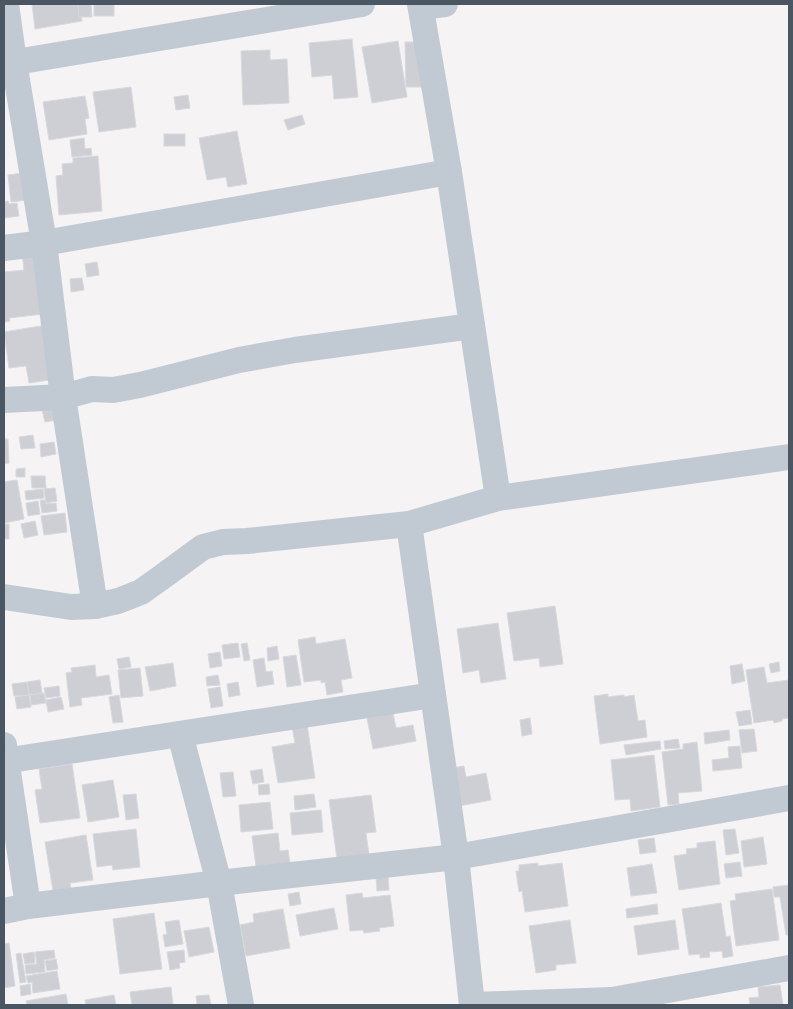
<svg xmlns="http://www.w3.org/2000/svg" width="793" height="1009" viewBox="0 0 793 1009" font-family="'DM Sans',sans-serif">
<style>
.building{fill:#cdcfd5;stroke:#d7d9de}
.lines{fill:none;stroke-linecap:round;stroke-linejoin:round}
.minor{stroke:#c1cad2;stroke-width:26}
</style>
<rect width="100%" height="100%" fill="#f5f3f3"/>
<g class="building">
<path d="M32,4H79L82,21L35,29Z"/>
<path d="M78,4H91L92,17H79Z"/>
<rect x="94" y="4" width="20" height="12"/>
<path d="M352,39L358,97L334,99L332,75L312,77L309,43Z"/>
<path d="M398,41L407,97L372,103L362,47Z"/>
<path d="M405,42H423L424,87H406Z"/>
<path d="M270,50V60L287,59L289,103L243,105L241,51Z"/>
<path d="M131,87L136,127L99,132L93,92Z"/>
<path d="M188,95L190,108L176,110L174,97Z"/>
<path d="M85,96L89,118L85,119L87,134L49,140L43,102Z"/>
<path d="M302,115L305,124L288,130L284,120Z"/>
<path d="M237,131L247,184L228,187L226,177L207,180L199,138Z"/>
<rect x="164" y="134" width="21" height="12"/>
<path d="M84,138L85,149L91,148L92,155L72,157L70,140Z"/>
<path d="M98,156L102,211L59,215L56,176L63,175L62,164L73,163V158Z"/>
<path d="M22,173L26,200L11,202L8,175Z"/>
<path d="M8,201L9,204L17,203L19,216L4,218V202Z"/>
<path d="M36,252L43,314L9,318L10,321L4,322V272L24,270L22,253Z"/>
<path d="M97,262L99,275L87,277L85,264Z"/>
<path d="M82,278L84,290L71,292L70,279Z"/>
<path d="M47,325L56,379L29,383L26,366L9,368L4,332Z"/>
<path d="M55,408L57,420L45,422L42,410Z"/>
<path d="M33,435L35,448L21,449L19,437Z"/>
<path d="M4,439H8L9,463L4,464Z"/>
<path d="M54,442L56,454L41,457L40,444Z"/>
<path d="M25,468V477H16V469Z"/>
<path d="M31,476H45L46,488H32Z"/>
<path d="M17,480L24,519L4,523V482Z"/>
<path d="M55,488L57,501L46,503L44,489Z"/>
<path d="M43,489L44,498L26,500L25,491Z"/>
<path d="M40,500H45L46,504L56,503L57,511L42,513Z"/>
<path d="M38,501L40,514L28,516L26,503Z"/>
<path d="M65,513L67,532L44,535L41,516Z"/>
<path d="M35,521L38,535L24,538L21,524Z"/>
<rect x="4" y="524" width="5" height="15"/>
<path d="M555,606L563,664L540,667L539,658L514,661L507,613Z"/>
<path d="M498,623L506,679L481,683L479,670L463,673L457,629Z"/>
<path d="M315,637L316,644L345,639L352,678L341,680L343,692L327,695L325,682L321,683V680L304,682L298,640Z"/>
<path d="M238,643L240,657L224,659L222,645Z"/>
<path d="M247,643L250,660L244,661L241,644Z"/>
<path d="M277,646L279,659L268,661L267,648Z"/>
<path d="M220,652L222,666L210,668L208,654Z"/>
<path d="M296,655L301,685L287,687L283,657Z"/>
<path d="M129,657L131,667L119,669L117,659Z"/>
<path d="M264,658L266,672L272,671L274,684L257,687L253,660Z"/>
<path d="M779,662L780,671L771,673L769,664Z"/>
<path d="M173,663L176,686L150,691L145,667Z"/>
<path d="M742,664L745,681L732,684L730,666Z"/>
<path d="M95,665L96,677L109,675L112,694L81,698L82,705L70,707L66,673L72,672L71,668Z"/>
<path d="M764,667L767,683L789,680V718L782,719V721L774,723L773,720L754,723L746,670Z"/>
<path d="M140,668L143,696L121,698L118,670Z"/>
<path d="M218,675L220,685L207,686L206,677Z"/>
<path d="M40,680L42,693L29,695L27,682Z"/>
<path d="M27,682L29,695L14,696L12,684Z"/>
<path d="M238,682L240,695L229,697L227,684Z"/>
<path d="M59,686L60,696L46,698L44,688Z"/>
<path d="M220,687L223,706L211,708L208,689Z"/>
<path d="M44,693L46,703L31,705L30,695Z"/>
<path d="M608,694V697L624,695V697L634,695L638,721L645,720L647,737L600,744L594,696Z"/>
<path d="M29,695L31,707L17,709L15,697Z"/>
<path d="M119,695L123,722L113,723L109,697Z"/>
<path d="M61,697L64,709L48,712L46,700Z"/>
<path d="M750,710L752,724L739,726L736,712Z"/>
<path d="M393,713L396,728L413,725L416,741L373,749L367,718Z"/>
<path d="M530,718L532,734L522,736L520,720Z"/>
<path d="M307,724L315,778L278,783L272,747L295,743L292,726Z"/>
<path d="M754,729L757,751L742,753L739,730Z"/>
<path d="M729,730L730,740L705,744L704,733Z"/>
<path d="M678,739L680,748L665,749L664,741Z"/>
<path d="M660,741L661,749L626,755L624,745Z"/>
<path d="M697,742L702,791L678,793L679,804L668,805L662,752L683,749V744Z"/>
<path d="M740,746L742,768L713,771L712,760L729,758L728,747Z"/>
<path d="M654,755L660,807L631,811L630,799L615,800L611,760Z"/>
<path d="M72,764L80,818L40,823L35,790L42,789L39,769Z"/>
<path d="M464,766L466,777L486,773L491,800L459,806L451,768Z"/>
<path d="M262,769L264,782L253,784L250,771Z"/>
<path d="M233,772L236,796L223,797L220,773Z"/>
<path d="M113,780L119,817L88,822L82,785Z"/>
<path d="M269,784L270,794L259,795L258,785Z"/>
<path d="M136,794L139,818L126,820L123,795Z"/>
<path d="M314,794L316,807L295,810L294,796Z"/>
<path d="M371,795L376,832L366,833L369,855L337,859L329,800Z"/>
<path d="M270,802L273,829L241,832L239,805Z"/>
<path d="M321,810L323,832L292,835L290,813Z"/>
<path d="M136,829L140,867L113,870L112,865L97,867L93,834Z"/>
<path d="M735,829L739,853L726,855L723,830Z"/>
<path d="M278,833L280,851L288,850L290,863L256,867L252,836Z"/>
<path d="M86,835L93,880L70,883L71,888L53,891L45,842Z"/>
<path d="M763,837L767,864L744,867L741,841Z"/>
<path d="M654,838L656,852L640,854L638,840Z"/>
<path d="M715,841L720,884L679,890L674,856L687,854L686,849L697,848V843Z"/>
<path d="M740,862L742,876L726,878L724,864Z"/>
<path d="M538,863V866L562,863L568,906L525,912L522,891L519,892L516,871H519V865Z"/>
<path d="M652,864L657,893L631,896L627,868Z"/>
<path d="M388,875L389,890L377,891L376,877Z"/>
<path d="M789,885V935H786L780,897H774L773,887Z"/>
<path d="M772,889L779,940L736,946L730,901L736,900L735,894Z"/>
<path d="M299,892L301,904L290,906L288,894Z"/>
<path d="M362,893L363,898L390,895L394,926L379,928L380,931L364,933L363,930L350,931L346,895Z"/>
<path d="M721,903L726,937L730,936L733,956L723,958L722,951L709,952L710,957L700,958V954L689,955L682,909Z"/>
<path d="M657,904L658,914L627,918L626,909Z"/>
<path d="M334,908L338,929L300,936L296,915Z"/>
<path d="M283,909L290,948L246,956L240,925L254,922L253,914Z"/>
<path d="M154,913L162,969L120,974L113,919Z"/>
<path d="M179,920L183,944L165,947L163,935L167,934L165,922Z"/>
<path d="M570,920L576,963L556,965V970L536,973L529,926Z"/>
<path d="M675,920L679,949L638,955L634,926Z"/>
<path d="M209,927L214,952L189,957L184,931Z"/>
<path d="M9,943L15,986L4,988V944Z"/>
<path d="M54,950L55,958L44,960L45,972L26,974L25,965L37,964L35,952Z"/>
<path d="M184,950L185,962L179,963L180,968L170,970L167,952Z"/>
<path d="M34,952L35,963L25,964L23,954Z"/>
<path d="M21,953L26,982L20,983L16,954Z"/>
<path d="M56,959L58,969L47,971L45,961Z"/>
<path d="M57,971L60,989L33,993L32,982L28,983L26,976Z"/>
<path d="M30,984L31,994L21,996L20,986Z"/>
<path d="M780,985L783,1005H750L749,998L759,997L758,987Z"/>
<path d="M171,987L173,1005H132L130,992Z"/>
<path d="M66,994L68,1005H27L26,1001Z"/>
<path d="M114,995L116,1005H86L85,1000Z"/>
<path d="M209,995L211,1005H197L196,996Z"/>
</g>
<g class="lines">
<g class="minor">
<path d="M6,4L14,62L44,243L63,397L95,606"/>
<path d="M420,4L449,172L498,498"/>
<path d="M421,7L445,4"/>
<path d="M4,64L362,4"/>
<path d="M4,248L44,243L449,172"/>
<path d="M4,400L63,397L92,389L113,390L140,385L239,360L295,350L472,326"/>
<path d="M409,524L456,857L472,1005L612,1000L610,1005"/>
<path d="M4,597L71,607L95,606L118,601L141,592L162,577L203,547L223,542L247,541L409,524L498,498L789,457"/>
<path d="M180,734L219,883L241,1005"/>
<path d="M4,745L28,906"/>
<path d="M4,761L433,695"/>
<path d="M4,911L28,906L219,883L456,857L789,798"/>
<path d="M612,1000L789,968"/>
</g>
</g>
<rect width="793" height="1009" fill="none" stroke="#4a5661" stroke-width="10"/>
</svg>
